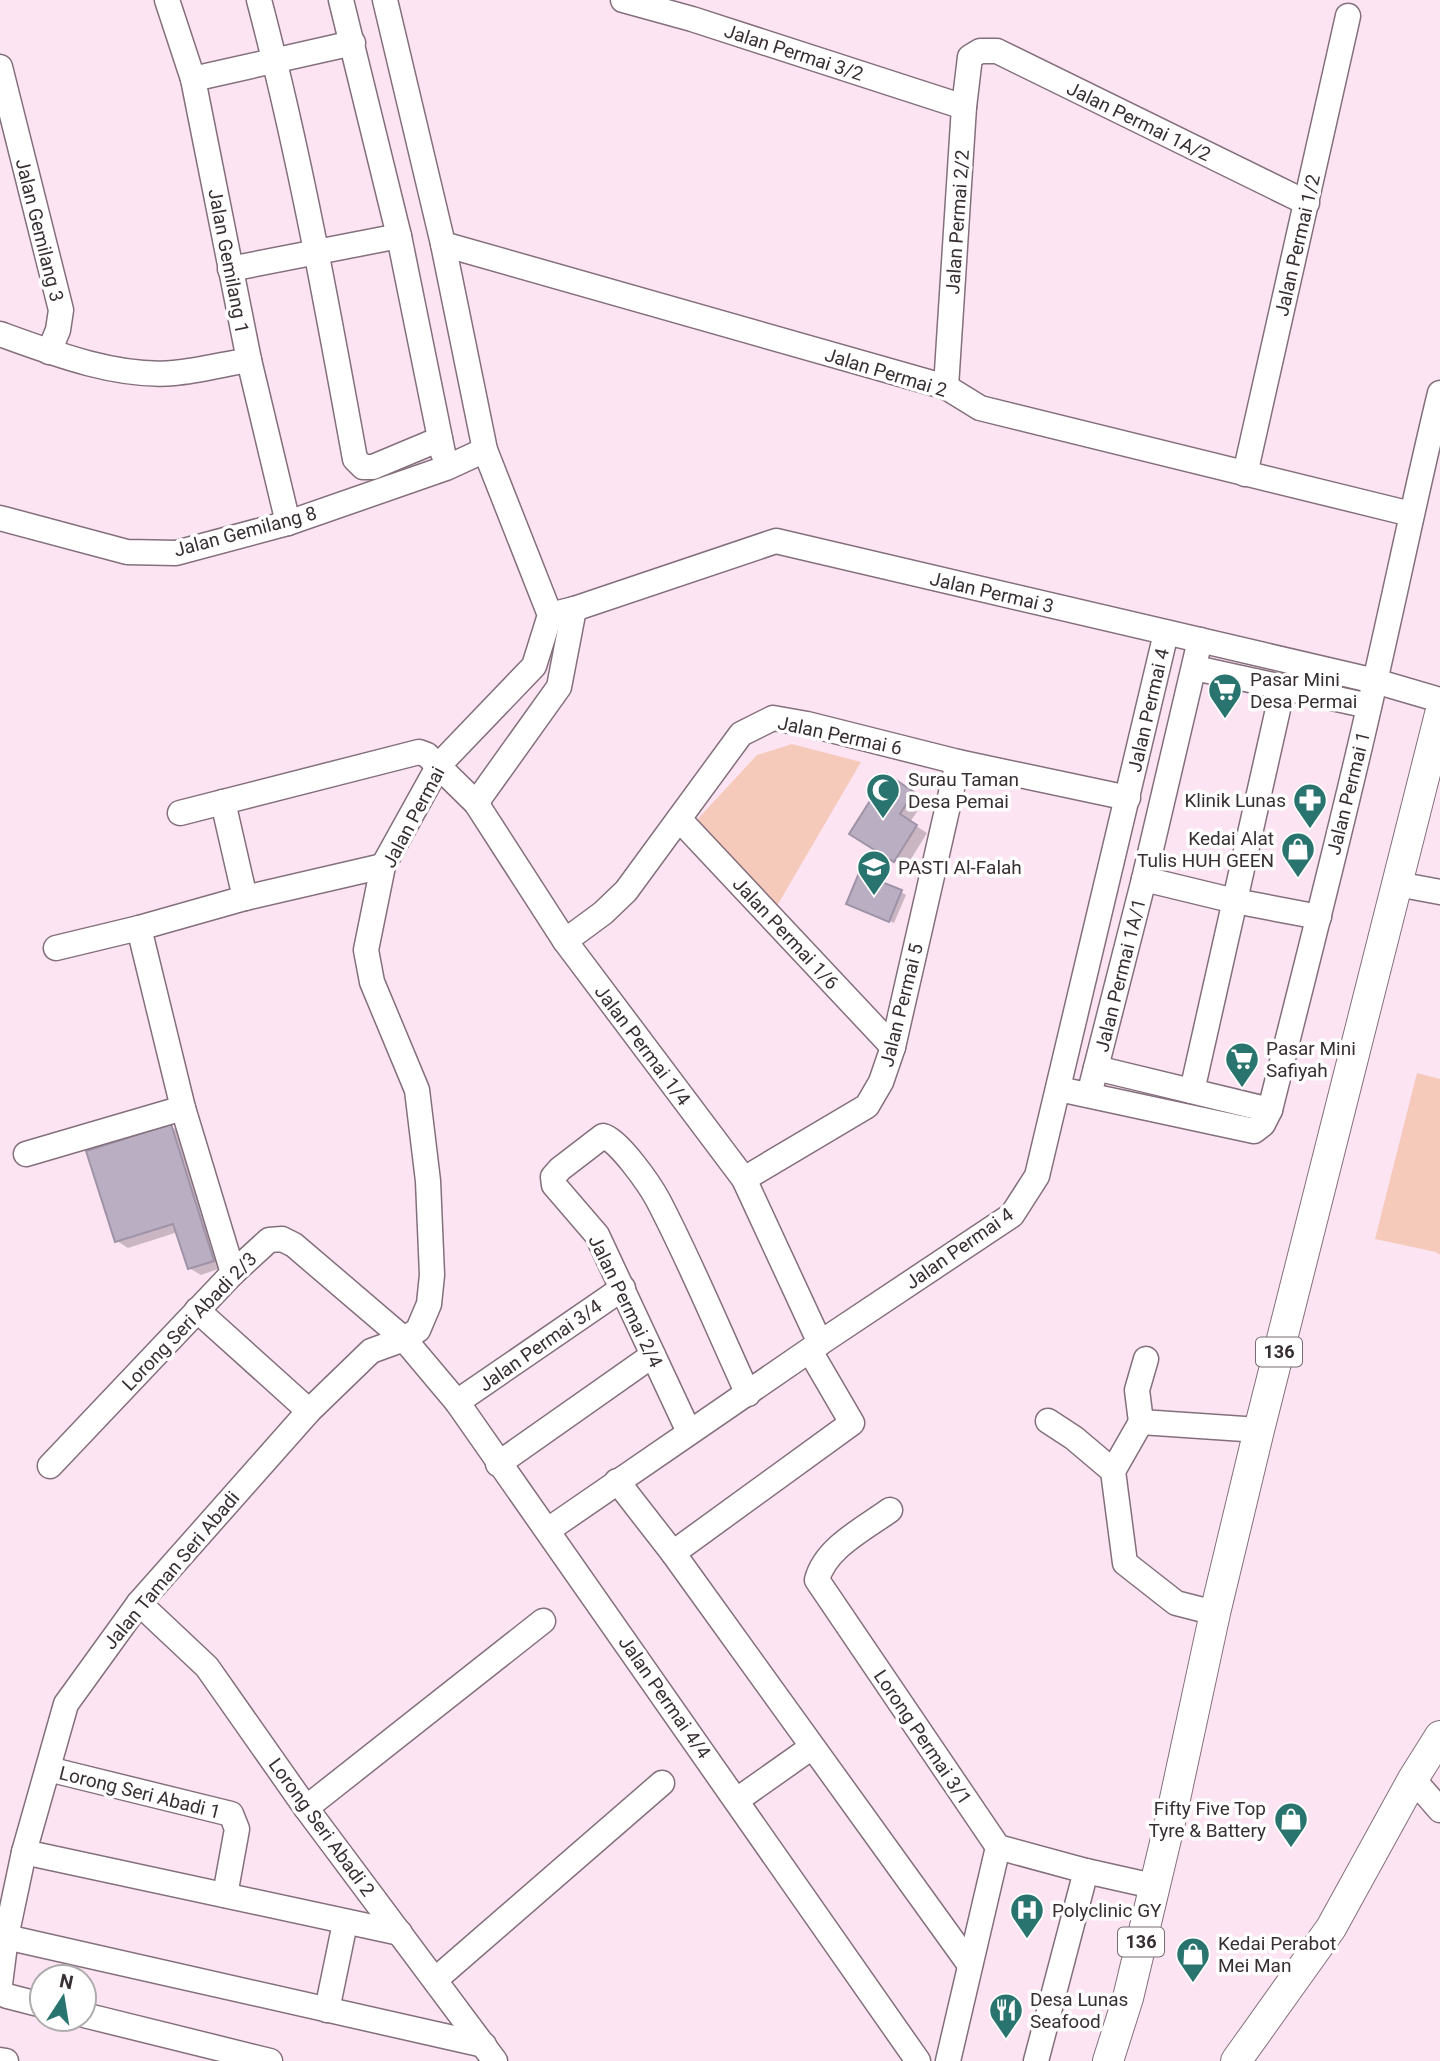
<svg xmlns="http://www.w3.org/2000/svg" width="1440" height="2061" viewBox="0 0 1440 2061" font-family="Roboto,sans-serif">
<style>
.green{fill:#f5cabb}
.shadow{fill:#0003}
.building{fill:#baaec3;stroke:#9f93a8;stroke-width:2}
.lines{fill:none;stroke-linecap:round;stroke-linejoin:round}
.minor-casing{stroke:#846f7c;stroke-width:27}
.major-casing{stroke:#846f7c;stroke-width:32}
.minor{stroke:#fff;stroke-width:24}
.major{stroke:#fff;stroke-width:30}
.labels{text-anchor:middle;stroke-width:7;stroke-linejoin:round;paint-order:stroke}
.shield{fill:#fff;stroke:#746d71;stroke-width:2}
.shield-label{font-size:18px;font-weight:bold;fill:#382f34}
.street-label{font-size:19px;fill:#382f34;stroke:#fff}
.poi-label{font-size:19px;fill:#382f34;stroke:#fff;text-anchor:start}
</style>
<rect width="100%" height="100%" fill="#fde4f3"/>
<g class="green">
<path d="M792,744L861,762L774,911L693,824L757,755Z"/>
<path d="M1417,1073L1440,1079V1255L1436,1252L1375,1239Z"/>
</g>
<g class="shadow">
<path d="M899,783L925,800L910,822L927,833L906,867L894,861Z"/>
<path d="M901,892L906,895L894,923L853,906Z"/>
<path d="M170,1126L182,1133L224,1267L201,1275L189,1268L178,1232L128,1248L117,1241Z"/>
</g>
<g class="building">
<path d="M887,774L914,792L900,814L917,825L894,862L849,834Z"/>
<path d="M859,873L902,890L889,922L846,904Z"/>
<path d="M171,1124L214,1261L188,1269L173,1224L115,1242L86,1151Z"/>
</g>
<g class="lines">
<g class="minor-casing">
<g id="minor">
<path d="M167,0L193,79L249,360L288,523"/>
<path d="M259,0C299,151 327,305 355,459L363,467H373L440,439"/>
<path d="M341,0L399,236L443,453"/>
<path d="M623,0L692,19L964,107"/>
<path d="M0,67L61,310L58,330L49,352"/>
<path d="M193,79L353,43"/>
<path d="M443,244L946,387L980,408L1411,514"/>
<path d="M230,269L399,236"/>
<path d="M0,334C52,353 118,378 174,373C199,371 224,364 249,360"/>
<path d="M946,387L964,107L970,57L980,51H997L1307,203"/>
<path d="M1245,474L1348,16"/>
<path d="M0,518L127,552L176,553L288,523L446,468L485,450"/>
<path d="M550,615L574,609L776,541L1375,681L1440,700"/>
<path d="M1195,668L1369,706"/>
<path d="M223,802L245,898"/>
<path d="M476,803L559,687L574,609"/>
<path d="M180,813L419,752L427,755L476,803L565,941L744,1179L820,1343"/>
<path d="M679,819L893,1047"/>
<path d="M1144,879L1235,901L1319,917"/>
<path d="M1397,884L1440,892"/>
<path d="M139,928L183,1108L233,1273"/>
<path d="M565,941L603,913L626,891L741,734L773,718L807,724L958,762L1128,798"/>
<path d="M56,948L139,928L245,898L383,866"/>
<path d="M1096,1068L1270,1110"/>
<path d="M1059,1089L1254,1131L1263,1124L1270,1110C1304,974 1339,839 1370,703C1394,600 1415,496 1440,393"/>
<path d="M1192,1091L1283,687"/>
<path d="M1089,1095L1144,879L1200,640"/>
<path d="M26,1154L183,1108"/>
<path d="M744,1179L867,1106L881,1082L893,1047L958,762"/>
<path d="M197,1310L309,1411"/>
<path d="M457,1402L623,1288"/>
<path d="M1048,1421L1074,1438L1113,1471L1125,1563L1176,1603L1215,1613"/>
<path d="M1141,1422L1259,1430"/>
<path d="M689,1432L597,1235L554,1185L553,1177L560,1169L603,1136C618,1139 650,1185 658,1200C691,1263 718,1329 748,1394"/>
<path d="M498,1464L653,1355"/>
<path d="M50,1466L233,1273L269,1240L282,1239L294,1245L404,1339L457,1402L918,2061"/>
<path d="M1113,1471L1141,1422L1137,1390L1146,1359"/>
<path d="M617,1481L673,1553L970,1965"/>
<path d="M890,1510C864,1529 825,1548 817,1580L998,1847L1086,1871L1153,1886"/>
<path d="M548,1530L820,1343L1012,1215L1037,1176L1166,633"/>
<path d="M673,1553L852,1423L810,1351"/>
<path d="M139,1603L207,1667L306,1808L495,2061"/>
<path d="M48,1769L231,1814L237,1829L225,1895"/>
<path d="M1413,1779L1440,1810"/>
<path d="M737,1800L812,1747"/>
<path d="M306,1808L543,1621"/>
<path d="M24,1852L400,1933"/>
<path d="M6,1937L484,2045"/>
<path d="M435,1980L662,1783"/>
<path d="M0,1984L6,1937L24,1852L66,1704L139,1603L309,1411L371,1351L404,1339L418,1330L429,1304L432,1275L428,1181L417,1090L372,982L366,950L383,866L439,765L534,666L550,615L485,450L443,244L385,0"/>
<path d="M0,1990L7,1996L42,2005"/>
<path d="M327,2010L345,1923"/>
<path d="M84,2015L270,2061"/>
<path d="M0,2060L6,2061"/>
<path d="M948,2061L998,1847"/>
<path d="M1036,2061L1086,1871"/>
</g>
</g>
<g class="major-casing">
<g id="major">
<path d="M1108,2061L1128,1998L1170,1822L1215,1613L1259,1430L1440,714"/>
<path d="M1236,2061L1331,1928L1413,1779L1440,1736"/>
</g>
</g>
<use href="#minor" class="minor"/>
<use href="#major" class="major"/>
</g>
<defs>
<g id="supermarket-pin" transform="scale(1.75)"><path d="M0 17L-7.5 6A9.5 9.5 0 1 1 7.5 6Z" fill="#2a7470" stroke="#fff"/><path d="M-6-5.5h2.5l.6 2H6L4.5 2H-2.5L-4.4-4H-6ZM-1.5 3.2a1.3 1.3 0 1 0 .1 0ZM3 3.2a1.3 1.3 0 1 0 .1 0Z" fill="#fff"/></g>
<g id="mosque-pin" transform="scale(1.75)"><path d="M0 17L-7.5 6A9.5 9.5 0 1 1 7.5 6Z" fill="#2a7470" stroke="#fff"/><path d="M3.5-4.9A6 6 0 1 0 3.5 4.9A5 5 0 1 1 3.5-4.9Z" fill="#fff"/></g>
<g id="pharmacy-pin" transform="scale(1.75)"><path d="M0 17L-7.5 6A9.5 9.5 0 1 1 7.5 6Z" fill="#2a7470" stroke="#fff"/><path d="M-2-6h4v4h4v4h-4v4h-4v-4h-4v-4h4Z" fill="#fff"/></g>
<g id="shop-pin" transform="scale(1.75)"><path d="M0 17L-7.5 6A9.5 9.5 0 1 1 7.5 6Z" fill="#2a7470" stroke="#fff"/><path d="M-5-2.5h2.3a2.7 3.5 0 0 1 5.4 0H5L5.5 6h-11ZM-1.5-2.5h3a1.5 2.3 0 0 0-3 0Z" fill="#fff"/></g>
<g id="school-pin" transform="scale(1.75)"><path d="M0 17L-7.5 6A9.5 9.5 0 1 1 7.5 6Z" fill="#2a7470" stroke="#fff"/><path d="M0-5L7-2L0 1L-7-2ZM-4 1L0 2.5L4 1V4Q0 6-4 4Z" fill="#fff"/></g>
<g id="hospital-pin" transform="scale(1.75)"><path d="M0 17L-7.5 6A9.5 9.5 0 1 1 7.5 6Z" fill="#2a7470" stroke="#fff"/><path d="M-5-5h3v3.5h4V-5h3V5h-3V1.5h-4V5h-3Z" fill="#fff"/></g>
<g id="restaurant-pin" transform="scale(1.75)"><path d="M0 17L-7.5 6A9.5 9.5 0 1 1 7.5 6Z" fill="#2a7470" stroke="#fff"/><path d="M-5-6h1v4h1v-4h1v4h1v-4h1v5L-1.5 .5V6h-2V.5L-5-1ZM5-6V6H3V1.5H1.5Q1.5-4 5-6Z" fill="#fff"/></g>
</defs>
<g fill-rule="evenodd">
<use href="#supermarket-pin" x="1225" y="690"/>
<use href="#mosque-pin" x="883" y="790"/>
<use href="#pharmacy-pin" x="1310" y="800"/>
<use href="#shop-pin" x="1298" y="849"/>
<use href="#school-pin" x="874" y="867"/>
<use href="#supermarket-pin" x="1242" y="1059"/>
<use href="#shop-pin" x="1291" y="1819"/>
<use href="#hospital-pin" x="1027" y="1910"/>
<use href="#shop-pin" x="1193" y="1954"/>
<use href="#restaurant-pin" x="1006" y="2010"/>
</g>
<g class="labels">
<g class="shield">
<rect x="1256" y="1337.5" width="46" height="29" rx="5"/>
<rect x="1118" y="1927.5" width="46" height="29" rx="5"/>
</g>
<g class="shield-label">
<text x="1279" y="1358">136</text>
<text x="1141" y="1948">136</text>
</g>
<g class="street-label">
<text transform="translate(794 52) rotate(18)" y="7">Jalan Permai 3/2</text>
<text transform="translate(1139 121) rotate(26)" y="7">Jalan Permai 1A/2</text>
<text transform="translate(957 222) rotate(-86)" y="7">Jalan Permai 2/2</text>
<text transform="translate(40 230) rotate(76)" y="7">Jalan Gemilang 3</text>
<text transform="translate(1297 245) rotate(-77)" y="7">Jalan Permai 1/2</text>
<text transform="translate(229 261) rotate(79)" y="7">Jalan Gemilang 1</text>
<text transform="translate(886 372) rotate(17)" y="7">Jalan Permai 2</text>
<text transform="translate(245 531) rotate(-15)" y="7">Jalan Gemilang 8</text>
<text transform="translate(992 592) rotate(13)" y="7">Jalan Permai 3</text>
<text transform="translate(1148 710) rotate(-77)" y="7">Jalan Permai 4</text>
<text transform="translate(840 735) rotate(12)" y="7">Jalan Permai 6</text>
<text transform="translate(1348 793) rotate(-76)" y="7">Jalan Permai 1</text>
<text transform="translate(413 817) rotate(-62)" y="7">Jalan Permai</text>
<text transform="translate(786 933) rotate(47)" y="7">Jalan Permai 1/6</text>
<text transform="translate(1120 975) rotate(-76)" y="7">Jalan Permai 1A/1</text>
<text transform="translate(901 1005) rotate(-76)" y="7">Jalan Permai 5</text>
<text transform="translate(643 1045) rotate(53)" y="7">Jalan Permai 1/4</text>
<text transform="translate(959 1248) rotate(-35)" y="7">Jalan Permai 4</text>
<text transform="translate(626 1301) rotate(64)" y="7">Jalan Permai 2/4</text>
<text transform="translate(189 1321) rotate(-46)" y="7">Lorong Seri Abadi 2/3</text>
<text transform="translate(540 1345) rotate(-35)" y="7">Jalan Permai 3/4</text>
<text transform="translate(171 1570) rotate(-50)" y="7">Jalan Taman Seri Abadi</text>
<text transform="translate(665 1697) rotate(55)" y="7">Jalan Permai 4/4</text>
<text transform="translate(923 1737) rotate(56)" y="7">Lorong Permai 3/1</text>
<text transform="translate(140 1792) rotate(14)" y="7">Lorong Seri Abadi 1</text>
<text transform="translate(322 1827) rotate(54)" y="7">Lorong Seri Abadi 2</text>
</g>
<g class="poi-label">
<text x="1250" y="686">Pasar Mini<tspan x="1250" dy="22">Desa Permai</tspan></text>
<text x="908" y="786">Surau Taman<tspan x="908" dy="22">Desa Pemai</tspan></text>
<text x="1286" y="807" text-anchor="end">Klinik Lunas</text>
<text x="1274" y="845" text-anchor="end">Kedai Alat<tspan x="1274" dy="22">Tulis HUH GEEN</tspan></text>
<text x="898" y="874">PASTI Al-Falah</text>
<text x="1266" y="1055">Pasar Mini<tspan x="1266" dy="22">Safiyah</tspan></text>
<text x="1266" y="1815" text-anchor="end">Fifty Five Top<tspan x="1266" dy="22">Tyre &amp; Battery</tspan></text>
<text x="1052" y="1917">Polyclinic GY</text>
<text x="1218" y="1950">Kedai Perabot<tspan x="1218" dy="22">Mei Man</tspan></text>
<text x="1030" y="2006">Desa Lunas<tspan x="1030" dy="22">Seafood</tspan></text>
</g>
</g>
<g transform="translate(63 1998) rotate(12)"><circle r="33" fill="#ffffff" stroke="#afacae" stroke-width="2"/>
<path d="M0-5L12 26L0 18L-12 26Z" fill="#2a7470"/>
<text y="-10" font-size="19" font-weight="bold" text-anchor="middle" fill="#382f34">N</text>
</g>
</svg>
